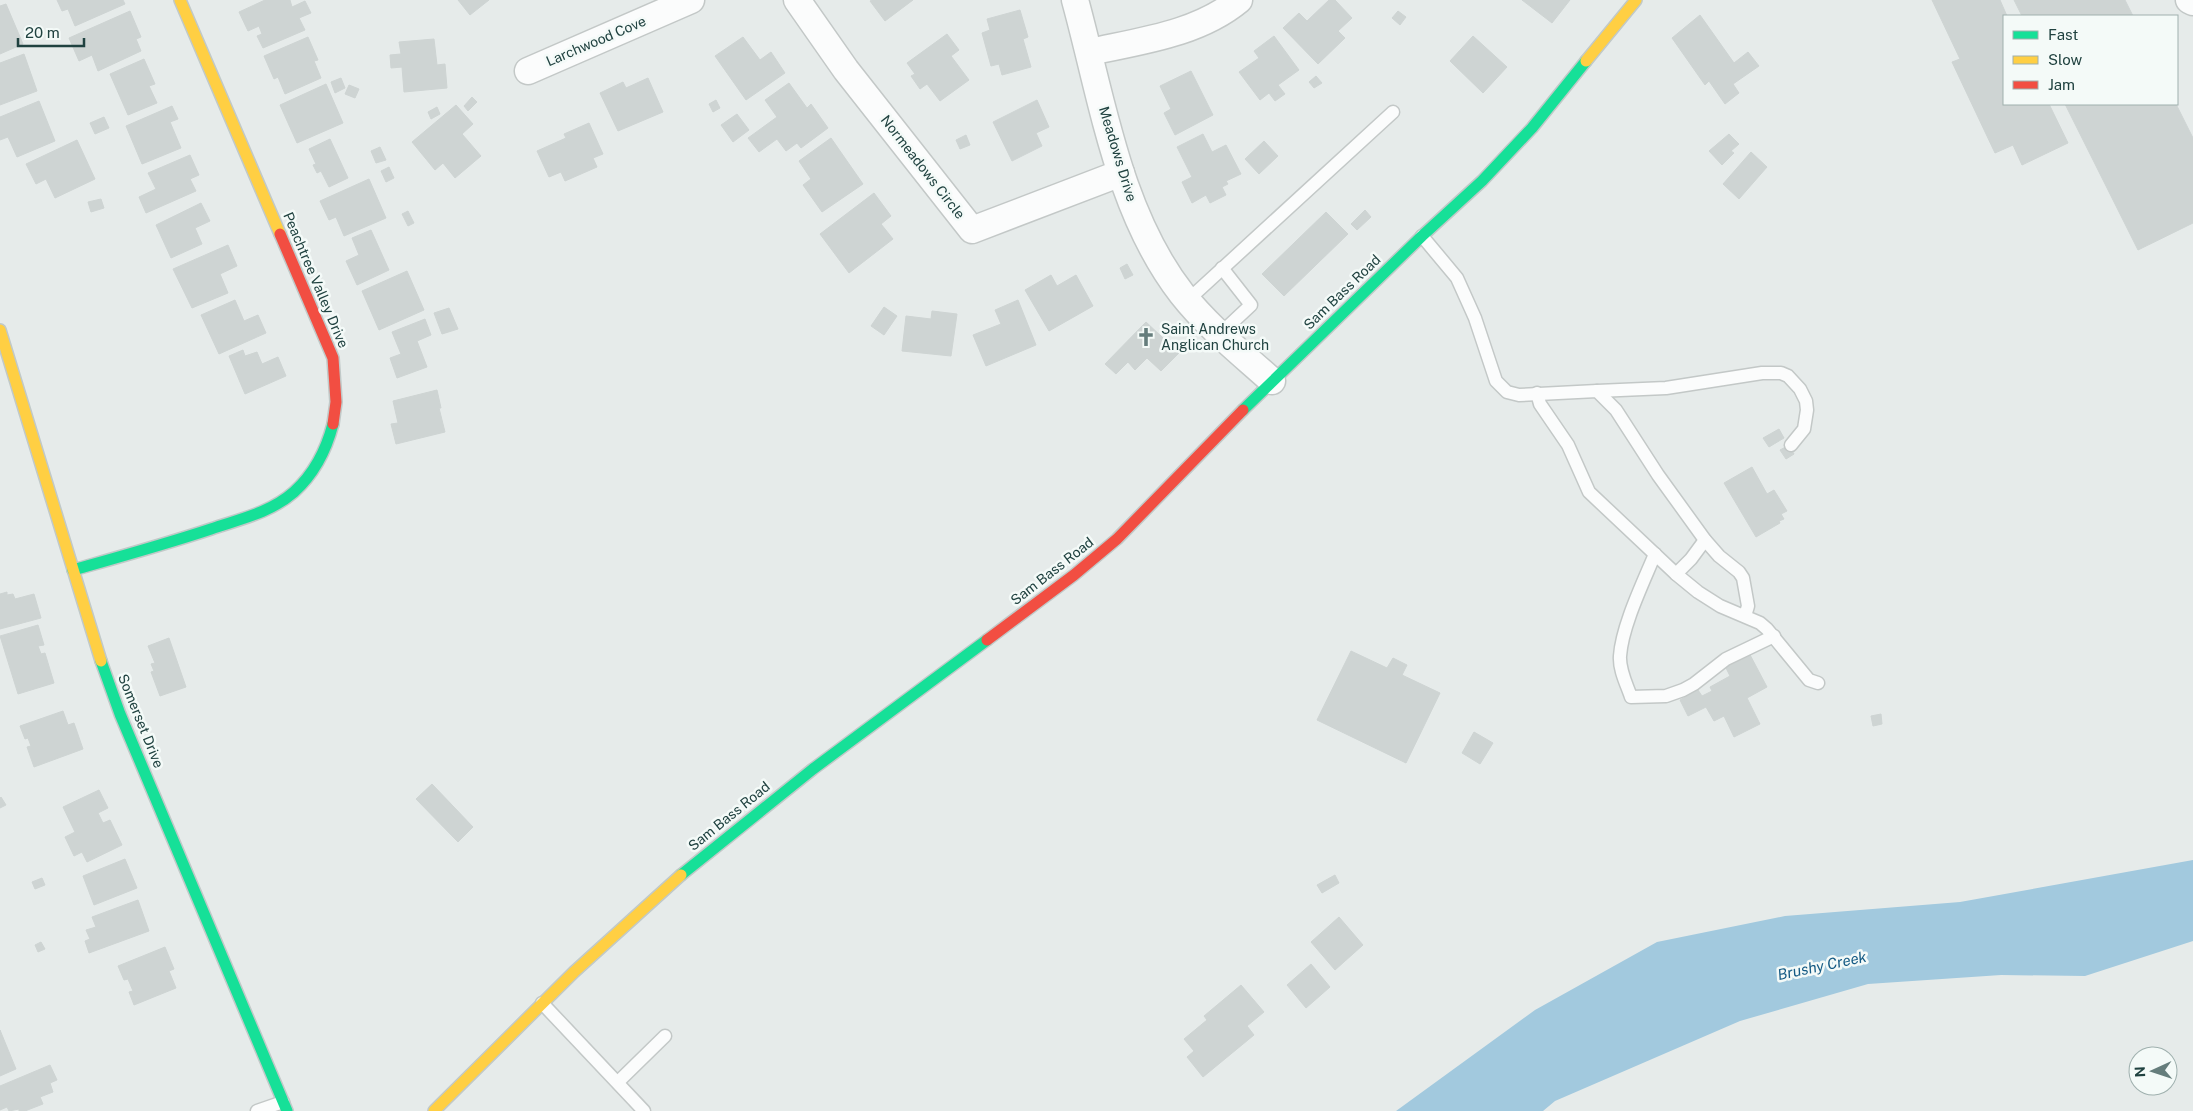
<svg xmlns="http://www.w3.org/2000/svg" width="2193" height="1111" viewBox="0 0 2193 1111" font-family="'Public Sans',sans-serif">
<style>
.water{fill:#a2c9de}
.building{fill:#ced4d3;stroke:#ced4d3}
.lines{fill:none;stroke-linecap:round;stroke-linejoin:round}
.lane-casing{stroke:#c3c8c7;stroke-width:15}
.street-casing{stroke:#c3c8c7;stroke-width:29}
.fast-casing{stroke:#c1c9c8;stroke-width:14}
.slow-casing{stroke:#c1c9c8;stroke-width:14}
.jam-casing{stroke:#c1c9c8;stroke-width:14}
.lane{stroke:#fbfcfc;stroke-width:12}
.street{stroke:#fbfcfc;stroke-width:26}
.fast{stroke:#16e098;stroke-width:11}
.slow{stroke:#ffcf43;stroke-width:11}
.jam{stroke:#f24e42;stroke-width:11}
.labels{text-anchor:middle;stroke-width:5;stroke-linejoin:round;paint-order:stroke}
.street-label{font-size:14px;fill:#204240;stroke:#f4faf8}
.poi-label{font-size:14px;fill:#204240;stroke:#f4faf8;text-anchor:start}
.water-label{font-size:15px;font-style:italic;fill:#145a84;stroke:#f4faf8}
</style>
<rect width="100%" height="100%" fill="#e6ebea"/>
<path class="water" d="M2193,860V941L2085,976L2001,975L1868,984L1740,1021L1555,1101L1543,1111H1396L1535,1010L1657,942L1785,916L1960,902Z"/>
<g class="building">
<path d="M57,0H123L125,4L75,26L68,9L62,11Z"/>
<path d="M265,0H290L292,7L305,1L311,13L299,18L305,30L263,48L257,36L262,34L259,26L248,31L239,12Z"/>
<path d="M458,0H489L470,15Z"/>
<path d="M872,0H913L885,21L870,1Z"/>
<path d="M1329,0H1335L1352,18L1338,31L1345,38L1318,64L1283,28L1299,13L1307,21Z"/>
<path d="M1522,0H1570L1552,23Z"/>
<path d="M1932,0H2000L2007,16H2004V104H2049L2068,143L2022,165L2013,145L1995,153L1952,62L1960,59Z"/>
<path d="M2014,0H2125L2133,16H2022Z"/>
<path d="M6,4L23,44L0,54V6Z"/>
<path d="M1020,10L1028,37L1023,39L1031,67L1002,75L999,64L991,66L982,33L990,30L987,19Z"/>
<path d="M130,11L141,37L136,39L141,51L98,71L92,55L79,61L69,38Z"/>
<path d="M1398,11L1406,17L1400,25L1392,18Z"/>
<path d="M1700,15L1734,63L1748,52L1759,66L1733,84L1739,93L1725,104L1709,81L1705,85L1672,38Z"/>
<path d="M947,34L959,50L951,56L969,80L940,101L927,84L920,89L911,76L915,74L907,63Z"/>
<path d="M1274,36L1299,70L1278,85L1285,94L1275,101L1269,93L1260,100L1239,72L1259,58L1254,51Z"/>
<path d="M1473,36L1507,67L1483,93L1450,61Z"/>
<path d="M308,37L318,60L314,61L321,78L285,94L278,77L274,79L264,56Z"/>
<path d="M743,37L760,60L771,52L785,73L746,100L715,56Z"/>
<path d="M434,39L437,65L445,64L447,88L404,92L402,67L391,68L390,55L401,54L399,42Z"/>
<path d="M24,54L37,91L0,105V63Z"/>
<path d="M144,59L155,84L149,86L157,103L128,115L110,74Z"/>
<path d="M1191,71L1213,115L1175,135L1164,113L1171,109L1160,86Z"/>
<path d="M1316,76L1322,83L1314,88L1309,82Z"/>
<path d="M341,78L345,88L335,93L331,82Z"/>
<path d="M648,78L663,112L618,131L600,93L623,82L626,88Z"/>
<path d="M789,83L807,108L811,104L828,128L801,148L797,143L786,151L777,139L759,152L748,138L777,117L765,100Z"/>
<path d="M326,84L343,123L297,143L280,105Z"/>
<path d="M349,85L359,89L355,98L345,94Z"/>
<path d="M472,97L477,102L468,111L464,106Z"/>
<path d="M716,100L720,108L713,112L709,104Z"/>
<path d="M1037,100L1049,127L1036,133L1042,146L1012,161L993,122Z"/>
<path d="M39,101L55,141L17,157L8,137L0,140V117Z"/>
<path d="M2065,104H2176L2193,138V223L2138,250Z"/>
<path d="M456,105L473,124L462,134L481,156L455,178L443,163L435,170L412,142Z"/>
<path d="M172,106L178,119L170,122L181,148L142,164L126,126Z"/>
<path d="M437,107L440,114L431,119L428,112Z"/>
<path d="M737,114L749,130L733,142L721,125Z"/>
<path d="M104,117L109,128L95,134L90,123Z"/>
<path d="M589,123L603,154L593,158L597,167L565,181L561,172L549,177L537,151L566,138L564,134Z"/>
<path d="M1203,134L1212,152L1226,145L1241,174L1226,181L1228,184L1222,187L1226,195L1210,203L1206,195L1192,203L1182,182L1192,177L1177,147Z"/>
<path d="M1729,134L1739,144L1731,151L1734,153L1722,165L1709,151Z"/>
<path d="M966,135L970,145L960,149L956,140Z"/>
<path d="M831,138L863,184L822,212L803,185L811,179L799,161Z"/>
<path d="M330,139L348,178L329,187L321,171L317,173L313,165L316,164L309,149Z"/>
<path d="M77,140L95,179L55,198L46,179L36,184L26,164Z"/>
<path d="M1264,141L1278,156L1259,174L1245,159Z"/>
<path d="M380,147L386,160L376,163L371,151Z"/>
<path d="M1751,152L1767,167L1739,199L1723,184Z"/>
<path d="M190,155L199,175L190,179L196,191L146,213L139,197L156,189L148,173Z"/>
<path d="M389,167L394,178L386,182L381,171Z"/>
<path d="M369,179L386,218L344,236L336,217L329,220L320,201Z"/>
<path d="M874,193L891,216L881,224L893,239L849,273L820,234Z"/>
<path d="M101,199L104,208L91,212L88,202Z"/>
<path d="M201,203L210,221L195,228L202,244L171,258L156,225Z"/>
<path d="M1365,210L1371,217L1357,230L1351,224Z"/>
<path d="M408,211L414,223L408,226L402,214Z"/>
<path d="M1326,212L1348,234L1284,296L1262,274Z"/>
<path d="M371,230L389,270L357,285L346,261L359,255L352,238Z"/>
<path d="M228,245L237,266L220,274L228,293L192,308L173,269Z"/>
<path d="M1127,264L1133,275L1125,279L1120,268Z"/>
<path d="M407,271L424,310L379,330L362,291Z"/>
<path d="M1051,275L1057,286L1076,275L1093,306L1049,331L1025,290Z"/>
<path d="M235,300L244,321L258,315L266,333L219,354L201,315Z"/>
<path d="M1018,300L1036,345L986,366L973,335L1001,324L995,310Z"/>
<path d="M884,307L897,316L884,335L871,326Z"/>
<path d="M449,308L458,329L442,334L434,313Z"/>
<path d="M932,311L957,314L951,356L902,351L906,316L931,319Z"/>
<path d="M425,319L431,335L417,341L427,367L397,378L390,358L401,354L392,332Z"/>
<path d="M1146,322L1179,353L1161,371L1147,358L1135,370L1128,362L1116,374L1105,364Z"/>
<path d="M243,350L245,356L257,352L262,364L278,357L286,376L245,394L229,356Z"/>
<path d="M437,390L441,408H439L445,432L396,444L391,424L398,423L393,401Z"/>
<path d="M1779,429L1784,438L1769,447L1763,438Z"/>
<path d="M1789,445L1794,454L1786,459L1780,450Z"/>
<path d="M1752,467L1767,494L1774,490L1787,511L1781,514L1784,519L1779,521L1780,523L1756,537L1724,483Z"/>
<path d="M7,592V595L13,594L15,599L34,594L41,618L0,629V594Z"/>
<path d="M38,625L44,645L38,646L41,654L45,653L54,683L18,694L0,636Z"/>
<path d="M169,638L186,687L160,696L151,672L154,671L151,664L155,663L148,646Z"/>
<path d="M1351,651L1387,668L1393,658L1407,665L1402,675L1440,693L1406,763L1317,720Z"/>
<path d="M1748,651L1767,687L1747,698L1760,724L1734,737L1724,716L1714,721L1706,707L1688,716L1680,700L1698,690L1702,696L1712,691L1710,687L1730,676L1724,664Z"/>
<path d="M63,711L68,725L74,723L83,749L34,767L27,747L31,746L28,738L25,739L20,726Z"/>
<path d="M1881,714L1882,724L1873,726L1871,716Z"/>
<path d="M1474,732L1493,743L1480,764L1462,753Z"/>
<path d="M432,784L473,827L458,842L416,799Z"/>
<path d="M99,790L108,808L98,813L103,823L110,820L122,845L87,862L82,852L74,856L65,837L75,832L63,807Z"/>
<path d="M1,797L6,805L0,808V798Z"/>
<path d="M125,859L137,888L94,905L83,876Z"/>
<path d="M1335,875L1339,883L1322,893L1317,885Z"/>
<path d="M42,878L45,885L35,889L32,882Z"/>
<path d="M138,900L149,931L89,953L85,941L90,939L86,930L96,927L92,917Z"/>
<path d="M1339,917L1363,945L1335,970L1311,942Z"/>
<path d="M41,942L45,949L38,952L35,945Z"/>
<path d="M165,947L174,969L169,971L176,988L134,1005L129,992L133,991L128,979L124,980L118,966Z"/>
<path d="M1311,964L1330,987L1306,1008L1287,985Z"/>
<path d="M1241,985L1264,1012L1247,1026L1254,1035L1203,1077L1187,1057L1194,1051L1184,1039L1207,1020L1204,1016Z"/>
<path d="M0,1030L16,1069L0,1076Z"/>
<path d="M50,1065L57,1080L50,1083L53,1092L40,1097L43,1104L25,1111H19V1109L9,1111L7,1107L0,1110V1086Z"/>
</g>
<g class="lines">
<g class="lane-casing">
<g id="lane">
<path d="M1422,236L1457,278L1475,318L1496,381L1507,392L1519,395L1597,391L1616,410L1658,475L1705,540L1719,556L1739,572L1743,578L1748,606L1745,616"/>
<path d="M1188,300L1393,112"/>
<path d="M1220,334L1251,305L1222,268"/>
<path d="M1597,391L1666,388L1762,373H1781L1788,376L1800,389L1806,401L1807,410L1804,429L1791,445"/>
<path d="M1537,393L1540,404L1568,445L1589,492L1676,574L1698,592L1720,606L1760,623L1767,629L1809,680L1818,683"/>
<path d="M1655,554C1643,583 1622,626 1620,656C1619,670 1627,685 1631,697L1666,696L1683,690L1694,684L1726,659L1774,636"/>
<path d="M1676,574L1691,559L1705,540"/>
<path d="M542,1003L644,1111"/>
<path d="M618,1082L665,1036"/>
<path d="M257,1111L283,1102"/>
</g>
</g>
<g class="street-casing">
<g id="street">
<path d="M797,0L846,70L972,230L1121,173"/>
<path d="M1075,0C1102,98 1118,212 1182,294C1208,327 1241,353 1272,381"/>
<path d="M2189,0L2193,2"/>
<path d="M1090,52C1140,41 1198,34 1239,0"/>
<path d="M528,71L691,0"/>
</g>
</g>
<g class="fast-casing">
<g id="fast">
<path d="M1243,410L1422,236L1482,181L1532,128L1586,61"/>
<path d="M73,570C119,557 166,544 211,529C240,519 270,513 294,492C315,473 326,451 333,424"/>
<path d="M101,661L120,714L287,1111"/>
<path d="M681,875L813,769L987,640"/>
</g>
</g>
<g class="slow-casing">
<g id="slow">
<path d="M180,0L280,234"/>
<path d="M1586,61L1636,0"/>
<path d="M0,330L101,661"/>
<path d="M434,1111L574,972L681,875"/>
</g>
</g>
<g class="jam-casing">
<g id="jam">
<path d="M280,234L333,358L336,402L333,424"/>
<path d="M987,640L1074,575L1117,539L1243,410"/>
</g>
</g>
<use href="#lane" class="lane"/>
<use href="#street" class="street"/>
<use href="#fast" class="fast"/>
<use href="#slow" class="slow"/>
<use href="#jam" class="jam"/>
</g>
<defs>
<g id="church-bare" transform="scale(1.5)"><path d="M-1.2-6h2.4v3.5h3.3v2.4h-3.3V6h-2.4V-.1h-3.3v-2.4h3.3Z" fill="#657d7c" stroke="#f4faf8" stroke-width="2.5" paint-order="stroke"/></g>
</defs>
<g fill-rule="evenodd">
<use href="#church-bare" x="1146" y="337"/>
</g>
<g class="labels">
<g class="street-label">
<text transform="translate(596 41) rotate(-23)" y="5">Larchwood Cove</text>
<text transform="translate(1118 154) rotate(73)" y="5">Meadows Drive</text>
<text transform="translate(923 167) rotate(52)" y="5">Normeadows Circle</text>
<text transform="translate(316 280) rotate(67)" y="5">Peachtree Valley Drive</text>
<text transform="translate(1342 292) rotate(-44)" y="5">Sam Bass Road</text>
<text transform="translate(1052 571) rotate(-38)" y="5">Sam Bass Road</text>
<text transform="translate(141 721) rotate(68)" y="5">Somerset Drive</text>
<text transform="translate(729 816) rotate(-39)" y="5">Sam Bass Road</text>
</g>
<g class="poi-label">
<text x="1161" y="334">Saint Andrews<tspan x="1161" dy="16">Anglican Church</tspan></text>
</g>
<g class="water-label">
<text transform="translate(1822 966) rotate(-12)" y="5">Brushy Creek</text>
</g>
</g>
<rect x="2003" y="15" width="175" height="90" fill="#f4faf8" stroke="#9fb0ae"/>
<rect x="2013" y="31" width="25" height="8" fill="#16e098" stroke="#9fb0ae"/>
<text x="2048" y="40" font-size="15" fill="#204240">Fast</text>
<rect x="2013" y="56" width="25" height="8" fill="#ffcf43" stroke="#9fb0ae"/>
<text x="2048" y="65" font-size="15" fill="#204240">Slow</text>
<rect x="2013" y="81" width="25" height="8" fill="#f24e42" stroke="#9fb0ae"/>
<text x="2048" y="90" font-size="15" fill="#204240">Jam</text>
<g transform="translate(2153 1071) rotate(267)"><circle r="24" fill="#f4faf8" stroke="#9fb0ae"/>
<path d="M0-4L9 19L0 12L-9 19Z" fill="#657d7c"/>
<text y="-8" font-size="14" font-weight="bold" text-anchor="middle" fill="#204240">N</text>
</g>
<path d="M18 38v8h66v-8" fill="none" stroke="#204240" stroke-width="2.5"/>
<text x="25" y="38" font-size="15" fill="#204240" stroke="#f4faf8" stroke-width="4" paint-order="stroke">20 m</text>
</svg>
